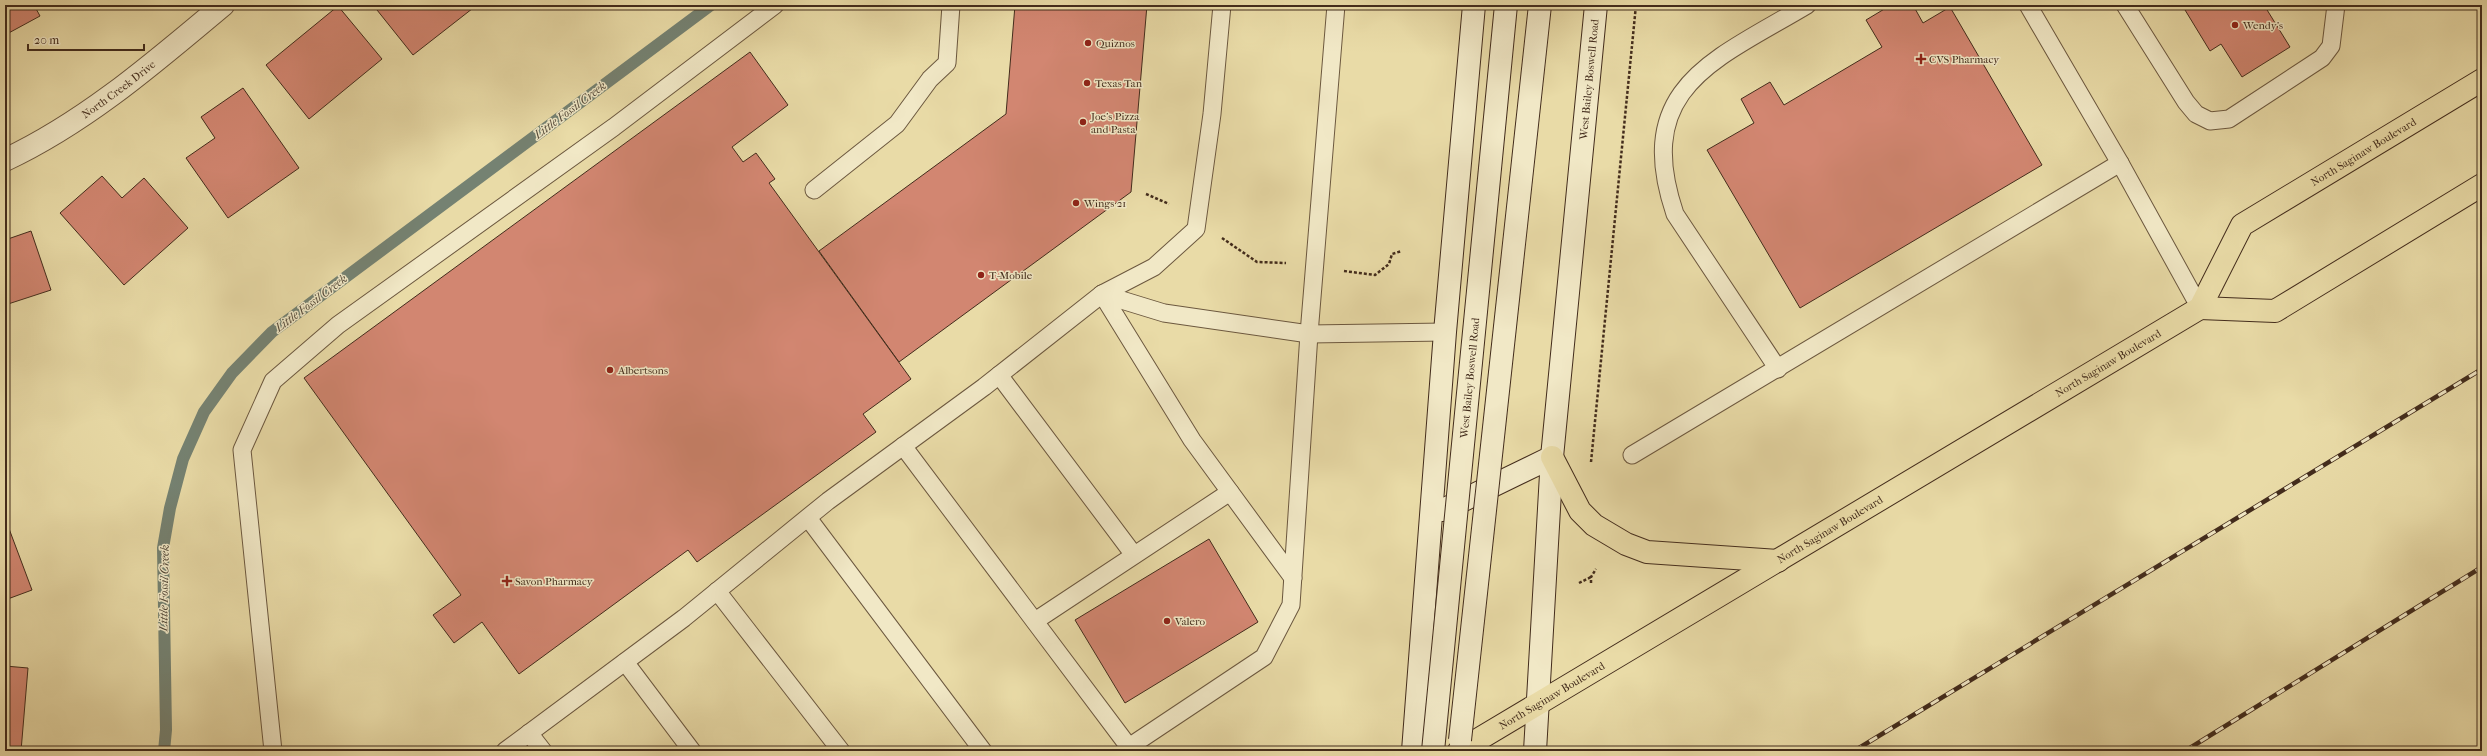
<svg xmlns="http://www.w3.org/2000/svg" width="2487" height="756" viewBox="0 0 2487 756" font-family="'IM FELL French Canon',serif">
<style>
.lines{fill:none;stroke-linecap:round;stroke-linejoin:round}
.stream{stroke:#758272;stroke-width:12}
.building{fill:#d28671;stroke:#432c1c}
.lane-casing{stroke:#6c583f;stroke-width:19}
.street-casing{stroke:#6c583f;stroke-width:24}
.secondary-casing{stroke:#432c1c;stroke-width:24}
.primary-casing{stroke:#432c1c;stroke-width:24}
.path{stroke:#432c1c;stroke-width:2.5;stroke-dasharray:3 2;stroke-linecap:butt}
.lane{stroke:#f1e8c6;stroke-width:17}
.street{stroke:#f1e8c6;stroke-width:22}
.secondary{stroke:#f1e8c6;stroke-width:22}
.primary{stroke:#e9dba7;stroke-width:22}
.rail-casing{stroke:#432c1c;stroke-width:4.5}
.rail{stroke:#f1e8c6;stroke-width:3;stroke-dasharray:9;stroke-linecap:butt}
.secondary-bridge-casing{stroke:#432c1c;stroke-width:24;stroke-linecap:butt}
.secondary-bridge{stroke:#f1e8c6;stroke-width:22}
.poi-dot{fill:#8f2418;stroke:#f1e8c6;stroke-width:1.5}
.labels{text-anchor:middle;stroke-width:3;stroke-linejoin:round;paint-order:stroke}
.poi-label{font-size:11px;fill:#432c1c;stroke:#f1e8c6;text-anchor:start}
.street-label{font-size:11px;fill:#432c1c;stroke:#f1e8c6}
.water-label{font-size:12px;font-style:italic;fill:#544939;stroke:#f1e8c6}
</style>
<rect width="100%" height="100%" fill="#e9dba7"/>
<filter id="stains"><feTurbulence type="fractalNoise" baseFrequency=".005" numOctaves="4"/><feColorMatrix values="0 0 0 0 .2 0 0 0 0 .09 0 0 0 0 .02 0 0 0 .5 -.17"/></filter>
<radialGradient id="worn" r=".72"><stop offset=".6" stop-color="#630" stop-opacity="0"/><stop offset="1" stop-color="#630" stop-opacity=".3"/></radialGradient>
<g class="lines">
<path class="stream" d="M164,751L166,730L163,548L170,508L183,459L204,412L232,373L272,332L711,5"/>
</g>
<g class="building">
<path d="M5,5H34L40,16L5,35Z"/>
<path d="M373,5H477L413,55Z"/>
<path d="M1015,5H1147L1131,192L899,362L819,251L1006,114Z"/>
<path d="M1891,5H1913L1923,23L1950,7L2042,165L1800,308L1707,150L1754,123L1741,99L1770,82L1784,105L1882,47L1866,20Z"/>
<path d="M2182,5H2264L2290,47L2242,77L2221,44L2210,51Z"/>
<path d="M338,6L382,59L309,119L266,65Z"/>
<path d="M750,52L788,105L732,147L743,162L756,153L775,179L769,183L911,379L863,414L876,432L697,562L688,550L519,674L482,622L454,643L433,615L461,595L304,378Z"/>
<path d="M243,88L299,168L228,218L186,158L215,138L201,117Z"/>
<path d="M102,176L122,198L144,178L188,228L124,285L60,213Z"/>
<path d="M31,231L51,290L5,305V240Z"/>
<path d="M5,518L32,590L5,600Z"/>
<path d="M1209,539L1258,622L1125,703L1075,620Z"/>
<path d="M5,666L28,668L21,751H5Z"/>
</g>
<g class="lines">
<g class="lane-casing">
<g id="lane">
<path d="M2028,5L2120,163L2200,308"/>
<path d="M2125,5L2186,102L2196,114L2210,121L2229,119L2322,58L2331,46L2336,5"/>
<path d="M814,190L897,124L930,79L947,63L951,5"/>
<path d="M1102,294L1164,313L1309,334L1445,332"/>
<path d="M1102,294L1154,267L1196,229L1212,114L1222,5"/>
<path d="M1778,369L1675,214C1632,87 1715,60 1807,5"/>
<path d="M999,375L1134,555"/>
<path d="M903,446L1129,747L1264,657L1291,605L1309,334L1336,5"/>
<path d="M1632,455L2120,163"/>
<path d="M808,518L983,751"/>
<path d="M717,591L841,751"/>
<path d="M1035,621L1230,492"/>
<path d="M625,662L692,751"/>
<path d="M529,733L543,751"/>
<path d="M273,751L242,450L273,381L338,325L614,127L775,5"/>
<path d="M505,751L684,618L828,501L984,387L1102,294L1192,440L1293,578"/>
</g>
</g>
<g class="street-casing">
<g id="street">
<path id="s1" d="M5,160C86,122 155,62 223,5"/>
</g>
</g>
<g class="secondary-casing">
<g id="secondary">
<path d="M1443,510L1552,457"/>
<path d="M1413,751L1445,332L1474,5"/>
<path id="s2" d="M1535,751L1552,457L1596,5"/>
</g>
</g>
<g class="primary-casing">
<g id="primary">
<path d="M2200,308L2275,311L2482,185"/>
<path d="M1552,457L1580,511L1594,525L1626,544L1647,552L1778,561"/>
<path id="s3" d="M1459,751L2200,308L2242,225L2482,80"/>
</g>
</g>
<g class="path">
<path d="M1146,194L1169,204"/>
<path d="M1222,238L1257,262L1286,263"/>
<path d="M1344,271L1375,275L1389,264L1392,254L1402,251"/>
<path d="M1591,462L1636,5"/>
<path d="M1579,583L1591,577"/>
<path d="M1591,583V577L1596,569"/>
</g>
<use href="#lane" class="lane"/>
<use href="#street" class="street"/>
<use href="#secondary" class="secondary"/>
<use href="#primary" class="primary"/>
<g class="rail-casing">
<g id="rail">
<path d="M1854,751L2482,369"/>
<path d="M2185,751L2482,567"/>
</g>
</g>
<use href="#rail" class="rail"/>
<g class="secondary-bridge-casing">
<g id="secondary-bridge">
<path d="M1460,740L1540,5"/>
<path id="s4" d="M1433,751L1506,5"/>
</g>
</g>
<use href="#secondary-bridge" class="secondary-bridge"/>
</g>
<g class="poi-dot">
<circle cx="2235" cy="25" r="4"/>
<circle cx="1088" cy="43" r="4"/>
<path d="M1919 53h4v4h4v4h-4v4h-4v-4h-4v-4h4z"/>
<circle cx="1087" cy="83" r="4"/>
<circle cx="1083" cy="122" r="4"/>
<circle cx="1076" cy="203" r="4"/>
<circle cx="981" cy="275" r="4"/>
<circle cx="610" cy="370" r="4"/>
<path d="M505 575h4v4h4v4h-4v4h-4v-4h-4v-4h4z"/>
<circle cx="1167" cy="621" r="4"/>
</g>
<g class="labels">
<g class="poi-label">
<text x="2243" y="29">Wendy's</text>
<text x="1096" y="47">Quiznos</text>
<text x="1929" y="63">CVS Pharmacy</text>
<text x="1095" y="87">Texas Tan</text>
<text x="1091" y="120">Joe's Pizza<tspan x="1091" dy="13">and Pasta</tspan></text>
<text x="1084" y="207">Wings 21</text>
<text x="989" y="279">T-Mobile</text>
<text x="618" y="374">Albertsons</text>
<text x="515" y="585">Savon Pharmacy</text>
<text x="1175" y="625">Valero</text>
</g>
<g class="street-label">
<text dy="4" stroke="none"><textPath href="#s2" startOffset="674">West Bailey Boswell Road</textPath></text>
<text dy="4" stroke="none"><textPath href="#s1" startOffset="134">North Creek Drive</textPath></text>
<text dy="4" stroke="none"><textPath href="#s3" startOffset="1098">North Saginaw Boulevard</textPath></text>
<text dy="4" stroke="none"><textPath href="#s3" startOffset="756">North Saginaw Boulevard</textPath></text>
<text dy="4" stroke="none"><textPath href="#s4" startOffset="375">West Bailey Boswell Road</textPath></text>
<text dy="4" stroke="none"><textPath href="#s3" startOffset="432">North Saginaw Boulevard</textPath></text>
<text dy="4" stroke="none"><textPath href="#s3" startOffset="108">North Saginaw Boulevard</textPath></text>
</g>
<g class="water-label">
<text transform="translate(570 110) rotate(-37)" y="4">Little Fossil Creek</text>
<text transform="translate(311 303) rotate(-37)" y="4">Little Fossil Creek</text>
<text transform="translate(164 588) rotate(-89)" y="4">Little Fossil Creek</text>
</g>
</g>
<rect width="2487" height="756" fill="none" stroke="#e9dba7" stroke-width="20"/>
<rect x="6" y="6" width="2475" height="744" fill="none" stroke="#432c1c" stroke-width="2"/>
<rect x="10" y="10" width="2467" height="736" fill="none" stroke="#432c1c"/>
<path d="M28 44v6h116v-6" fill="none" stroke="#432c1c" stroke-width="2"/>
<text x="34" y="44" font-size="12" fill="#432c1c" stroke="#f1e8c6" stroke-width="3" paint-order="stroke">20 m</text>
<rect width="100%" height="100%" filter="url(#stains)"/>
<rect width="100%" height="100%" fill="url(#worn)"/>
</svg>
